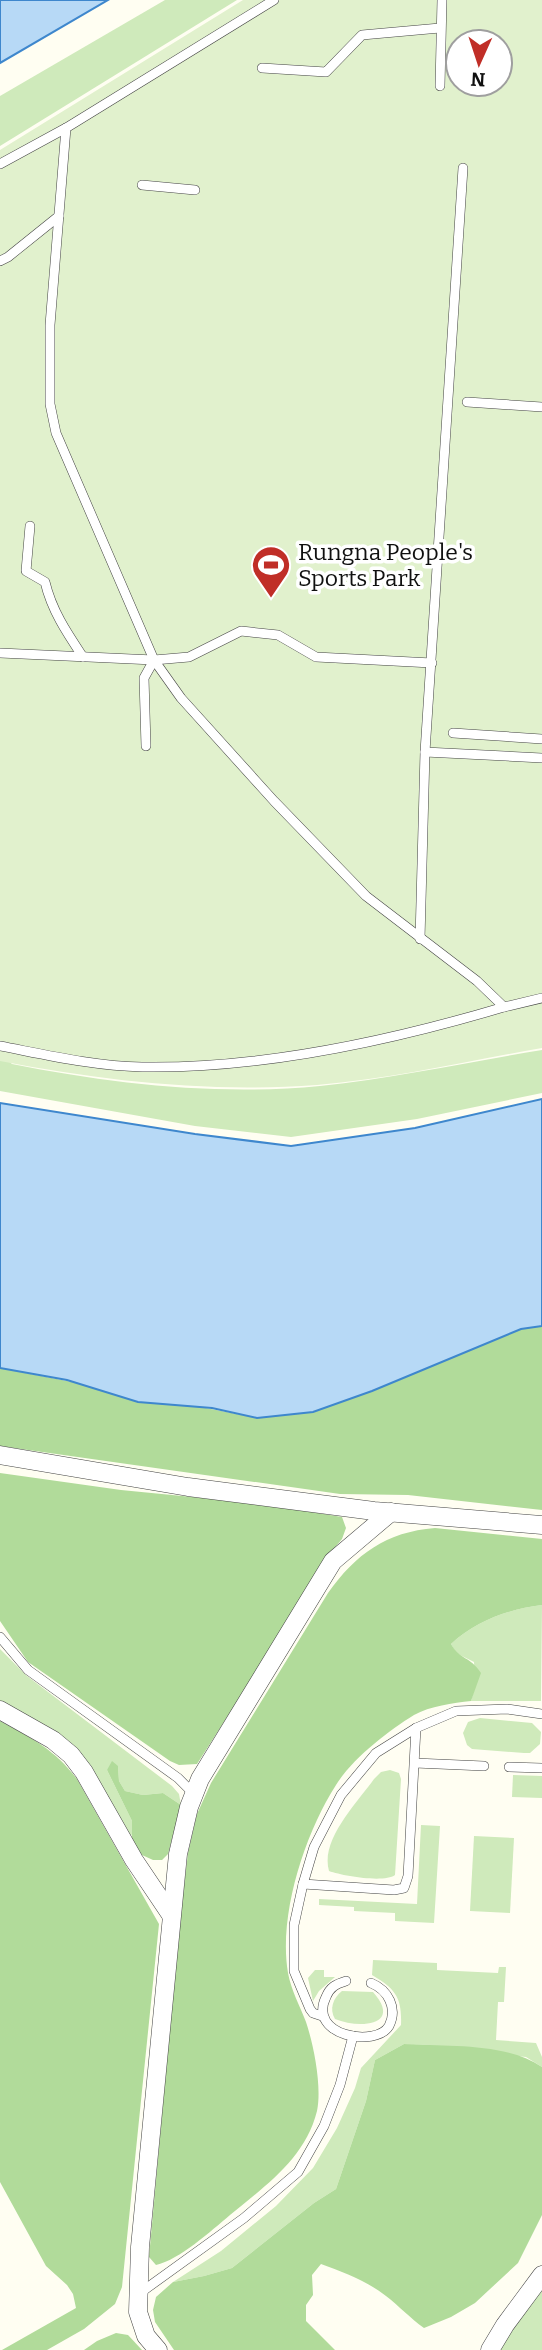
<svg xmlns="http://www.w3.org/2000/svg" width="542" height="2350" viewBox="0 0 542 2350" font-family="Bitter,serif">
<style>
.green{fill:#cfeabb}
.forest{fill:#b1db9a}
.pitch{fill:#e1f1cd;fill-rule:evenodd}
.water{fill:#b7d9f6;stroke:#3e87cd;stroke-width:2}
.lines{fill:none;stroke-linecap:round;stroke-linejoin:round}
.lane-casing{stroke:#434343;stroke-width:10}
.street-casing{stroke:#434343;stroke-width:19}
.lane{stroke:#fff;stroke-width:9}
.street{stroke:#fff;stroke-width:18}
.labels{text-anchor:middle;stroke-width:7;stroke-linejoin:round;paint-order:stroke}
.poi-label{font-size:23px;fill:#101010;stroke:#fff;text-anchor:start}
</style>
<rect width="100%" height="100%" fill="#fffef2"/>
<g class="green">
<path d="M165,0H237L0,146V96Z"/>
<path d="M542,1050V1093L417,1119L291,1137L195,1126L0,1091V1053L12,1064C112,1084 218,1096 320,1086C395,1078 468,1062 542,1050Z"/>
<path d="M542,1605L541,1701H471L475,1687L474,1662L456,1653L451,1644C476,1621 509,1609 542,1605Z"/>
<path d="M0,1649L27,1676L172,1786L179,1794L181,1805L163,1793L143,1795L125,1791L119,1781L118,1766L107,1770L132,1821L133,1830L131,1837L92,1768L69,1741L0,1701Z"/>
<path d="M480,1718L532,1723L541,1732L540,1744L530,1753H524L472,1749L467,1745L463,1733L468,1722Z"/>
<path d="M390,1770L399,1773L401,1779L395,1875C384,1883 343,1876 329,1871C320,1840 357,1803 374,1779L381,1772Z"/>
<path d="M513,1775L542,1776V1798L512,1797Z"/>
<path d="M421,1825L440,1826L434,1923L395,1921V1913L354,1911V1907L319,1905V1899L417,1904Z"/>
<path d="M474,1836L514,1838L510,1913L470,1911Z"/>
<path d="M373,1960L437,1963V1970L498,1973L499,1967H506L504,2002H498L496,2040L536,2043L542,2057V2067L526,2057L404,2044L375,2060L366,2101L336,2189L314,2203L232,2268L204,2276L173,2282L221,2251L276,2206L313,2168L337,2128L355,2088L361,2068L401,2025C402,1998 396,1989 372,1975Z"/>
<path d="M315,1970H324V1977H335L319,1991L313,2001L308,1978Z"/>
<path d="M342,1991L373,1992C403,2026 359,2029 335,2019C329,2009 333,1998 342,1991Z"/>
<path d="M542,2289V2350H499L512,2328Z"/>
</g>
<g class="forest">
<path d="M542,1326V1510L408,1495L340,1494L0,1446V1368L257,1418L313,1412L372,1391L521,1329Z"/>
<path d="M0,1473L121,1490L263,1504L342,1517L346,1528L342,1539L320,1565L296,1609L197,1764L179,1765L170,1761L28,1662L0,1621Z"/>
<path d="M435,1528L542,1539V1605C509,1609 476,1621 451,1644C460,1660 470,1656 481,1673L471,1701C453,1703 430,1706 414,1715C388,1731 352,1759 336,1785C305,1833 278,1915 288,1973C291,1990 300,2006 306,2022C314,2046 322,2087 317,2111C305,2159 265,2186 230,2215C211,2231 179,2260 156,2265L149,2257L180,1919L188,1853L197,1814L211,1783L328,1593C356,1554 386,1532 435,1528Z"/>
<path d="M0,1721C32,1738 55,1750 77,1779L159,1924L122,2287L115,2304L84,2329L47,2350H2L76,2308L73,2294L67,2285L46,2266L0,2182Z"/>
<path d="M112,1761L118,1766L119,1781L125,1791L143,1795L163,1793L181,1805L168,1854L162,1860H153L142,1855L132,1840V1821L107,1770Z"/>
<path d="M404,2044C448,2047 504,2042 542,2067V2215L518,2263L475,2303L451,2317L424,2328C410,2318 399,2306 386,2296C367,2281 343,2272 321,2264L312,2275L313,2295L306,2305V2321L335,2350H174L155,2322L153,2310L156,2297L173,2282L204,2276L232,2268L314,2203L336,2189L366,2101L375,2060Z"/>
<path d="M116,2333L128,2335L142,2350H84L97,2341Z"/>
</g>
<path class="pitch" d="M243,0H542V1048C468,1061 392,1079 317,1085C210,1093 104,1081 0,1061V150ZM458,42H500V84H458Z"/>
<g class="water">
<path d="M0,0H108L0,63Z"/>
<path d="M542,1099V1326L521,1329L372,1391L313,1412L257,1418L212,1408L138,1402L67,1380L0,1368V1103L195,1134L291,1146L415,1128Z"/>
</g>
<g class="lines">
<g class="lane-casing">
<g id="lane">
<path d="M274,0L66,128L50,325V404L56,433L154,660L181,698L274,801L366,896L477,981L504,1007L542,998"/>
<path d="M262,68L326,72L362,35L440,28"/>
<path d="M440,86L442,0"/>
<path d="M0,164L66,128"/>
<path d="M142,185L195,190"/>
<path d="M0,261L8,257L59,216"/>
<path d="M467,402L542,407"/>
<path d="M30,526L26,571L45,582C52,611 67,633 83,657"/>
<path d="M0,653L154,660L189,657L241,631L278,635L316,657L432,663"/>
<path d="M453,733L542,739"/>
<path d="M146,746L144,678L154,660"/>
<path d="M425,752L542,758"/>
<path d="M420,939L425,752L463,168"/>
<path d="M0,1046C47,1055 94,1066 142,1067C262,1069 390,1041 504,1007"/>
<path d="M0,1637L28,1670L178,1778L194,1794"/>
<path d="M415,1763L484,1766"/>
<path d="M509,1767L542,1768"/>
<path d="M303,1884L394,1890L404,1888L408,1876L416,1728"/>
<path d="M346,1981C336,1984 330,1987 326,1997C307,2036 376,2048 389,2026C398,2008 388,1990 371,1983"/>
<path d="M322,2016L313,2013L310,2009L294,1971V1925L303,1884L314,1847L341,1795L376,1753L416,1728L456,1711L507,1709L542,1714"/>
<path d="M140,2293L244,2218L298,2172L324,2126L340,2085L353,2036"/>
</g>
</g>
<g class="street-casing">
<g id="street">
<path d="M0,1455L188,1487L374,1511L542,1525"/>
<path d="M0,1710L53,1740L71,1755L84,1772L134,1860L171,1915"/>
<path d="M158,2350L146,2336L138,2312L140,2247L178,1854L189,1807L200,1779L333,1561L391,1512"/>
<path d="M490,2350L505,2325L542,2275"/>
</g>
</g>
<use href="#lane" class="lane"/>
<use href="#street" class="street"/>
</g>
<defs>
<g id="stadium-pin" transform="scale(2.0125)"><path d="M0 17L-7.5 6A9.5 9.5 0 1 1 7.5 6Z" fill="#c02e27" stroke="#fff"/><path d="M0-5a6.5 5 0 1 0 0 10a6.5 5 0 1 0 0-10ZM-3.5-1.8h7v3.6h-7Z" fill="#fff"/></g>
</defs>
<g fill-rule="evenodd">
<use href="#stadium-pin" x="271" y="565"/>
</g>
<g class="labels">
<g class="poi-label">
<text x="298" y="560">Rungna People's<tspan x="298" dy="26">Sports Park</tspan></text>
</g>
</g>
<g transform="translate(479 63) rotate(183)"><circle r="33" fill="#ffffff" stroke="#9f9f9f" stroke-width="2"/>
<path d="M0-5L12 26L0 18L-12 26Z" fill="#c02e27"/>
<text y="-10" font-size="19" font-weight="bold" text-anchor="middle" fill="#101010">N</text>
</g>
</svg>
